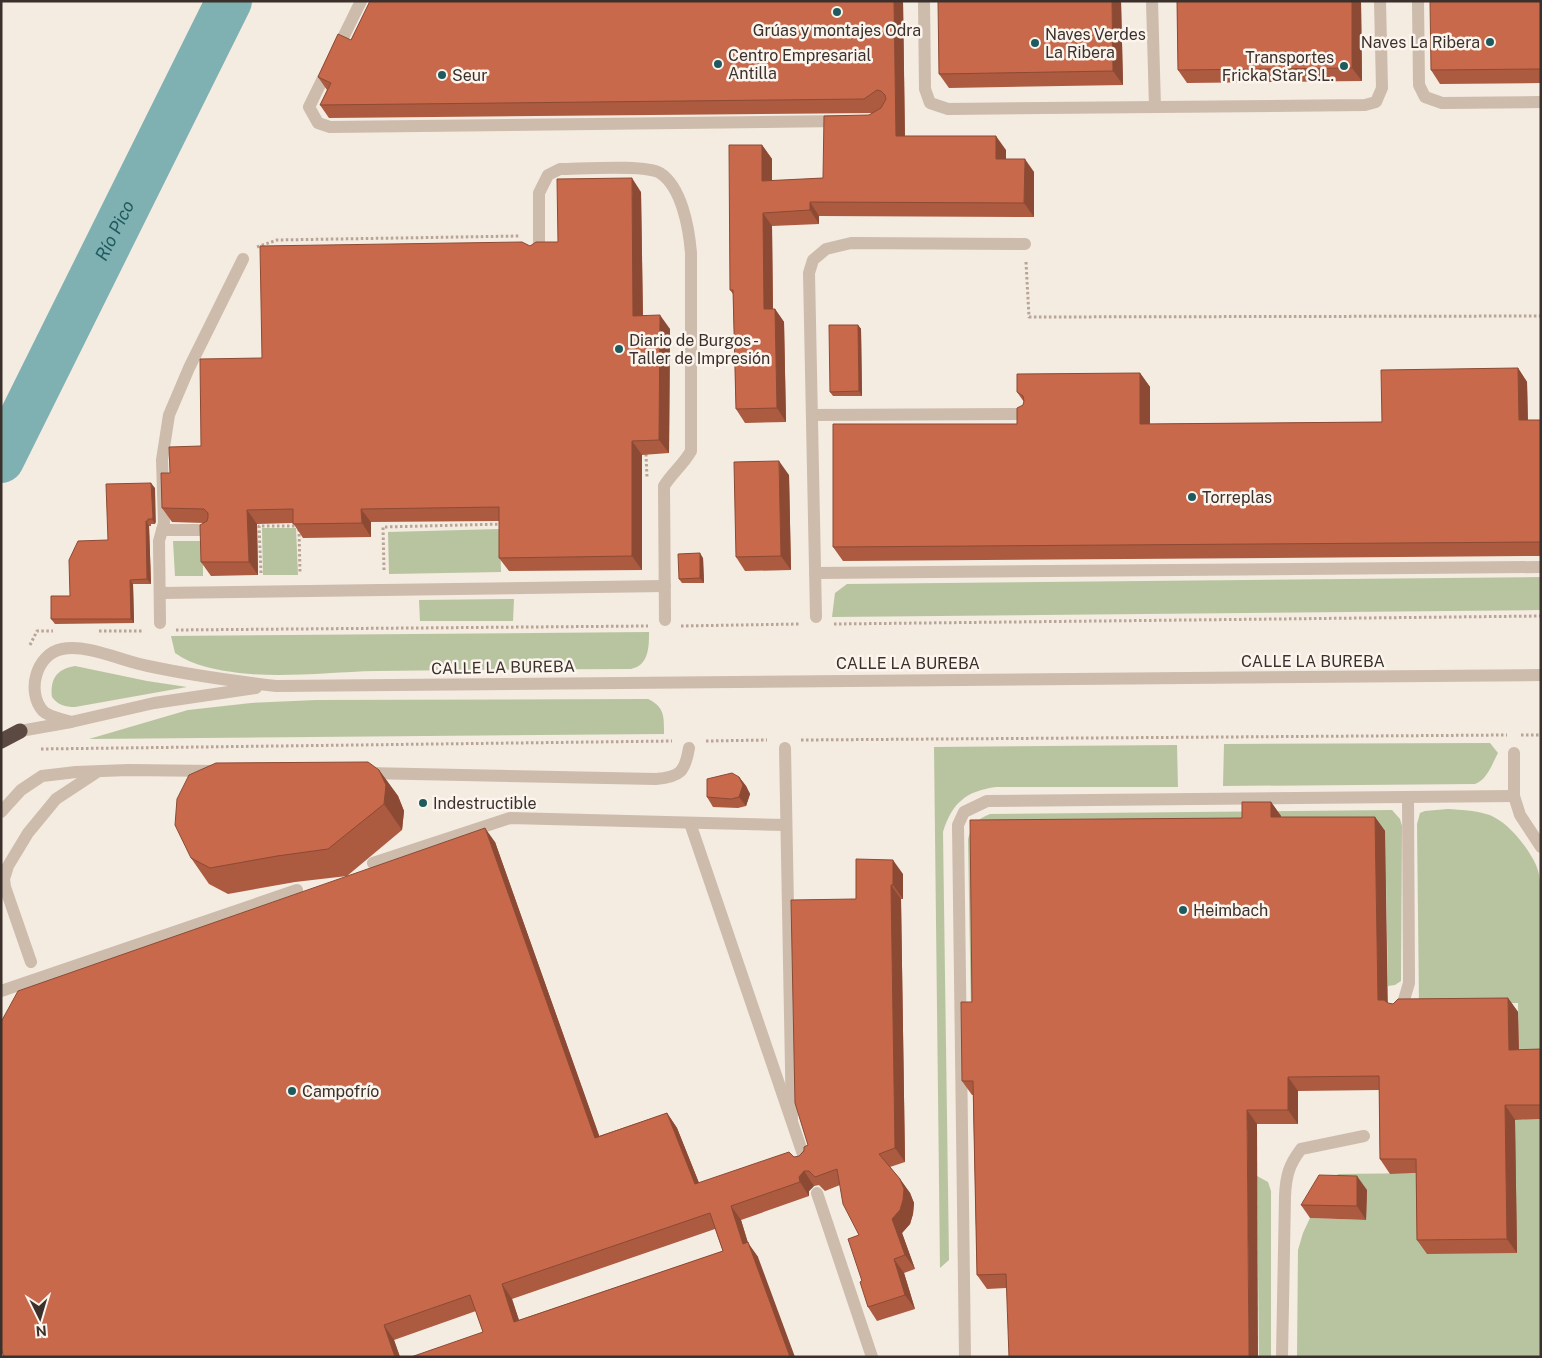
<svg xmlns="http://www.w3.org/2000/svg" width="1542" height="1358" viewBox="0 0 1542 1358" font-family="'Public Sans',sans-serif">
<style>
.green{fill:#b8c4a0}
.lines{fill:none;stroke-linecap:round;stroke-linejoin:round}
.river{stroke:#7fb0b2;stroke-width:46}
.path{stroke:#b9a596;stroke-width:3;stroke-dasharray:2.5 2.5;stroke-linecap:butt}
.lane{stroke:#cdbbac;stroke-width:12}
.street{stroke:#cdbbac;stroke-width:12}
.highway{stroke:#5c4a42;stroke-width:15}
.wall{fill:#ac5a40;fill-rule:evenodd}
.shaded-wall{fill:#8c4a34}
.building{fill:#c8694b;stroke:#8c4a34;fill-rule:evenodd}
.poi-dot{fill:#1f5a5e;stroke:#fbf5ee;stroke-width:2}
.labels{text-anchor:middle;stroke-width:5;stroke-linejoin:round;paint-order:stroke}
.poi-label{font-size:16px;fill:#3b302b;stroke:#fbf5ee;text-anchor:start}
.street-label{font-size:16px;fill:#3b302b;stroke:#fbf5ee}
.water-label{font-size:18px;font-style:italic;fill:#1f5a5e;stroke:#fbf5ee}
</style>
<rect width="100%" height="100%" fill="#f4ebe1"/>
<g class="green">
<path d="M262,528H296L298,575H263Z"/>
<path d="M500,529L501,572L389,574L388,532Z"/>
<path d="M173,541H203V576H175Z"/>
<path d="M1541,577V610L832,617L835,593L847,584Z"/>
<path d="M514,599L513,621H420L419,600Z"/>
<path d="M649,632C649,647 649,665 631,669C546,669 461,670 376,671C331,672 284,678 239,673C217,670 193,666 175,653L171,636Z"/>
<path d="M75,666L147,681L187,687L75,707C65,707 58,705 52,697C50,680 56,669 75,666Z"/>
<path d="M648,699C665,707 664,717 664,734L89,739L188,710L251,703L316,700Z"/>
<path d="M1490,743L1498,753C1492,764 1487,780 1475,784L1223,786L1224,744Z"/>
<path d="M1177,745L1178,787H996C966,791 952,803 943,832L949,1260L940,1268L934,747Z"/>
<path d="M1448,809C1461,810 1474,810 1486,814C1506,819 1528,847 1536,865C1541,876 1540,888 1541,899V1063L1519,1064L1518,1003L1419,1004L1417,824L1420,813L1425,811Z"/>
<path d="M1392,810L1400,819L1402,826L1401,981L1395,985L1388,986L1385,831L982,1016H971L968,839C972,825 977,819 990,814Z"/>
<path d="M1541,1119V1357H1297L1298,1250L1303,1233L1310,1218L1366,1220L1328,1189L1338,1174L1426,1173L1516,1253L1515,1120Z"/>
<path d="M1257,1176L1268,1182L1271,1191V1357H1259Z"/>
</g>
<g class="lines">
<path class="river" id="s1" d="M1,460L229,1"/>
<g class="path">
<path d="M257,247L277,240L520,236"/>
<path d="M1026,262L1029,317L1541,316"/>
<path d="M646,454L647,477"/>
<path d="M299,529L300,573"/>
<path d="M384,570L383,527L503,524"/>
<path d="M261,573L259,526H296"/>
<path d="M834,624L1541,616"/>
<path d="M681,626L800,624"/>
<path d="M176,630L648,626"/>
<path d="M99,631H143"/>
<path d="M30,645L37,631H53"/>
<path d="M1521,735H1541"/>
<path d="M801,740L1507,735"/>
<path d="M706,741L767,740"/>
<path d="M41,749L672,741"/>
</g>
<g class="lane">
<path d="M361,1L309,107L318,123L330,127L841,121"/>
<path d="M924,1L925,89L930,103L948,109L1365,105L1376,102L1382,88L1380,1"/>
<path d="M1152,1L1155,107"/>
<path d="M1418,1L1419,85L1425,97L1442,103L1541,102"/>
<path d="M539,252V193L548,175L560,169C580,169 646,164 660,173C682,187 689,229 691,253V451C683,465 673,472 664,486L665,620"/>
<path d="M813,415L1026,414"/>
<path d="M162,530H210"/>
<path d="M815,573L1541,567"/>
<path d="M160,593L665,586"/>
<path d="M816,617L809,273L813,260L826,249L851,243L1025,244"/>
<path d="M160,623L159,541L164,523L162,460L169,415L189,368L243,259"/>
<path d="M785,748L792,1121"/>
<path d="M1514,753V796L1520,815L1541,847"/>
<path d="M366,773L656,779C680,777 685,772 689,748"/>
<path d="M1,812L21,790L42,776L76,772L128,770L216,771"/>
<path d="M690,823L806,1163"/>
<path d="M373,863L510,818L785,825"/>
<path d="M31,962L5,887L4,879L8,866L28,833L56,799L97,772"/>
<path d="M1,991L297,890"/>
<path d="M1401,1010L1409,983L1408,797"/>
<path d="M817,1193L872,1357"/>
<path d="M965,1357L958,825L964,812L987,801L1514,796"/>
<path d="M1282,1357L1285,1196C1286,1175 1289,1165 1301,1149L1364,1136"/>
</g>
<g class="street">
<path d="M71,722C62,719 49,717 43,711C26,692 36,654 62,649C88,644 122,661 148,666C190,675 233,681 276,686L1541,675"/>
<path d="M20,731L71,722L154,703L256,688"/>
</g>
<path class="highway" d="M1,741L20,731"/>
</g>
<g class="wall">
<path d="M370,1H903L905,136L1006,150V159L1034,172V217L819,216V224L772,226L773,309H775L784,322L786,422L745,423L736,409L733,294L730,290L762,145L772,159V181L823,178L869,115L872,113L329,118L320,105L327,90L318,77L351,40Z"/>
<path d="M1121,1L1123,85L949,88L939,74Z"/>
<path d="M1177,1H1361L1362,81L1187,83L1178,70Z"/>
<path d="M1541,1V83L1440,84L1431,70Z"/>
<path d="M641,192L643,315L670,329L669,453L642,455V570L509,571L499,558V521L371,522V537L303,538L293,523L257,524L258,575L211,576L201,562L204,523L172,522L162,508L170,473L201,446L262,358L530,246L558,242Z"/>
<path d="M858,325L861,329L862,396H833L830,392Z"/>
<path d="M1518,368L1527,382L1528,420H1541V556L843,561L833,547L1017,424L1024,402L1017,392L1140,373L1150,387V424L1382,422Z"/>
<path d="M789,475L791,570L745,571L736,557Z"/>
<path d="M155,488L156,522L155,524H151V526H149L151,584H133L134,623L55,624L51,619L70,596L108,540Z"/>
<path d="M703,558L704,583H682L679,579Z"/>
<path d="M379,770L398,796L404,811L402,830L347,876L295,882L228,894L209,884L191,858Z"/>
<path d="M739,777L746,786L750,794L746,806L738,808L713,807L707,797Z"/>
<path d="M1271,802L1281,816V817H1375L1385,831L1387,1003L1393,1004L1508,998L1518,1012L1519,1050L1541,1049V1119L1515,1120L1517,1253L1427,1254L1417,1240L1416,1173L1390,1174L1380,1159L1379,1090L1298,1091V1124H1257L1006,1288L987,1289L977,1275L973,1095H972L962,1081L972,1002L1242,818Z"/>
<path d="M495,842L599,1136L667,1113L677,1128L699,1183L794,1157L799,1156L808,1145L856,899L903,874V899H901L905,1162L890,1167L900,1179L910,1193L914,1203L913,1214L910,1224L902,1233L915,1269L904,1273L915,1309L877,1321L868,1307L862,1281L859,1235L840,1185L825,1191L819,1185L814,1186L809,1191V1196L741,1220L748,1243L758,1257L483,1332L476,1311L394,1340L400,1357H4ZM715,1229L723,1251L519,1320L512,1299Z"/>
<path d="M1367,1190L1366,1220L1310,1218L1301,1205Z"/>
</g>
<g class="shaded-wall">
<path d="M894,1H903L905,149L896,136Z"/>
<path d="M1112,1H1121L1123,85L1113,71Z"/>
<path d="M1352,1H1361L1362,81L1352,68Z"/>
<path d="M996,136L1006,150V172L996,159Z"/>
<path d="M762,145L772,159V195L762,181Z"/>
<path d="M1025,159L1034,172V217L1024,203Z"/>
<path d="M632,178L641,192L643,329L633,316Z"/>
<path d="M810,202L819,216V224L810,210Z"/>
<path d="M763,213L772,226L773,322L764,309Z"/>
<path d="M775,309L784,322L786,422L777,408Z"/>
<path d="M660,315L670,329L669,453L659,440Z"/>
<path d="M858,325L861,329L862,396L859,391Z"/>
<path d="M1518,368L1527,382L1528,434L1519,420Z"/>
<path d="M1140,373L1150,387V438L1140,424Z"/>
<path d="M632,441L642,455V570L632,556Z"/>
<path d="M779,461L789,475L791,570L781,556Z"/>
<path d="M151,483L155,488V524L152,519Z"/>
<path d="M361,509L371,522V537L362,523Z"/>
<path d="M247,510L257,524L258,575L249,562Z"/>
<path d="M146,521L149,526L151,584L147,579Z"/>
<path d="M700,553L703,558L704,583L700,578Z"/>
<path d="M130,580L133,584L134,623L131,619Z"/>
<path d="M379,770L398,796L404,811L402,830L384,804Z"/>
<path d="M739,777L746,786L750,794L746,806L739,797Z"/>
<path d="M1271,802L1281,816V832L1271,817Z"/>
<path d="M1375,817L1385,831L1388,1014L1378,1000Z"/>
<path d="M485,828L495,842L605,1152L595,1138Z"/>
<path d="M893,860L903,874V899L893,885Z"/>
<path d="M891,885L901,899L905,1162L895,1148Z"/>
<path d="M1508,998L1518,1012L1519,1064L1509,1050Z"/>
<path d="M1288,1077L1298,1091V1124L1288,1110Z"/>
<path d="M1505,1105L1515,1120L1517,1253L1507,1239Z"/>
<path d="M1247,1110L1257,1124L1258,1357H1249Z"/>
<path d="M667,1113L677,1128L705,1198L695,1184Z"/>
<path d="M804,1171L814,1186L809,1191V1196L800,1182L799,1177Z"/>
<path d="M1357,1176L1367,1190L1366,1220L1357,1206Z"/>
<path d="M900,1179L910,1193L914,1203L913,1214L910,1224L902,1233L915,1269L905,1255L892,1219Z"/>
<path d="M731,1206L741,1220L748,1243L758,1257L795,1357H790L743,1244Z"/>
<path d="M894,1259L904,1273L915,1309L905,1295Z"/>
<path d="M502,1284L512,1299L524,1336L514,1322Z"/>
<path d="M384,1325L394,1340L400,1357H395Z"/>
</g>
<g class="building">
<path d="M370,1H894L896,136H996V159H1025L1024,203L810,202V210L763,213L764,309H775L777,408L736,409L733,290H730L729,145H762V181L823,178L824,116L869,115L881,108L886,99L885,95L881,91L877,90L864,99L320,105L331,83L318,77L338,34L351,40Z"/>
<path d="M938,1H1112L1113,71L939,74Z"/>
<path d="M1177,1H1352V68L1178,70Z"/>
<path d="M1430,1H1541V69L1431,70Z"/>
<path d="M632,178L633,316L660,315L659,440L632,441V556L499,558V507L361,509L362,523L293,524V509L247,510L249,562H201L200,525L207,521L208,517V513L204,509L162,508L161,473H170L169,447L201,446L200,359L262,358L260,246L522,242L530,246L536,242H558L557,179Z"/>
<path d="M829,325H858L859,391L830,392Z"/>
<path d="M1518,368L1519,420H1541V542L833,547V424H1017V408L1023,405L1024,401L1023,396L1017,392V374L1140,373V424L1382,422L1381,370Z"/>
<path d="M779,461L781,556L736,557L734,462Z"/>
<path d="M151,483L153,517L152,519H148V521H146L147,579L130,580L131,619H51V596H70L69,560L78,541L108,540L106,484Z"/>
<path d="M700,553V578L679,579L678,554Z"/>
<path d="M368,762L379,770L386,785L384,804L328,849L277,856L210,868L191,858L175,825L177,799L189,775L216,763Z"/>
<path d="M732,773L739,777L743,785L739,797L731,799L707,797V779Z"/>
<path d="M1242,802H1271V817H1375L1378,1000H1384L1388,1003L1393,1004L1398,999L1508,998L1509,1050L1541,1049V1105H1505L1507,1239L1417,1240L1416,1159H1380L1379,1076L1288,1077V1110H1247L1249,1357H1009L1006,1274L977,1275L973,1081H962L961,1002H972L970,820L1242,818Z"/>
<path d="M485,828L595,1138L667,1113L695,1184L789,1152L794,1157L799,1156L804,1151V1147L808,1145L795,1103L791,900L856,899V859L893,860V885H891L895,1148L879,1154L900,1179L904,1189L903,1200L900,1210L892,1219L905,1255L894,1259L905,1295L868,1307L860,1282L862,1281L848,1239L859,1235L843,1204L837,1169L815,1177L809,1171H804L799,1177L800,1182L731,1206L743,1244L748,1242L790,1357H411L483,1332L470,1295L384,1325L395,1357H4L1,1348V1022L18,991ZM710,1213L723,1251L514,1322L502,1284Z"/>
<path d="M1319,1175L1357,1176V1206L1301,1205Z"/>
</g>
<g class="poi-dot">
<circle cx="837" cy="12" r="5"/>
<circle cx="1490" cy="42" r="5"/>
<circle cx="1035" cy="43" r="5"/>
<circle cx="718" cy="64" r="5"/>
<circle cx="1344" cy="66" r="5"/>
<circle cx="442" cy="75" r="5"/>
<circle cx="619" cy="349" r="5"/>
<circle cx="1192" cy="497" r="5"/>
<circle cx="423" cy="803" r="5"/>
<circle cx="1183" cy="910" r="5"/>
<circle cx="292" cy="1091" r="5"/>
</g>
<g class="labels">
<g class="poi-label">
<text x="837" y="36" text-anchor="middle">Grúas y montajes Odra</text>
<text x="1045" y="40">Naves Verdes<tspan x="1045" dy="18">La Ribera</tspan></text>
<text x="1480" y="48" text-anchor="end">Naves La Ribera</text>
<text x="728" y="61">Centro Empresarial<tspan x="728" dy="18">Antilla</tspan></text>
<text x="1334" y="63" text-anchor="end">Transportes<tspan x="1334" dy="18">Fricka Star S.L.</tspan></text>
<text x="452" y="81">Seur</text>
<text x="629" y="346">Diario de Burgos -<tspan x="629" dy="18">Taller de Impresión</tspan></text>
<text x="1202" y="503">Torreplas</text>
<text x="433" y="809">Indestructible</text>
<text x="1193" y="916">Heimbach</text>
<text x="302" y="1097">Campofrío</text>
</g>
<g class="street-label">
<text x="1313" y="667">CALLE LA BUREBA</text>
<text x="908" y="669">CALLE LA BUREBA</text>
<text transform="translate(503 667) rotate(-1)" y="6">CALLE LA BUREBA</text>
</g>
<g class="water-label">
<text dy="6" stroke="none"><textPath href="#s1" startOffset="256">Río Pico</textPath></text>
</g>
</g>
<rect width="1542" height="1358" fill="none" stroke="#3b302b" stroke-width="5"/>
<g transform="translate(40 1318) rotate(175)" stroke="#fbf5ee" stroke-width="4" paint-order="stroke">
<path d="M0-4L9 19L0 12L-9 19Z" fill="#3b302b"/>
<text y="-8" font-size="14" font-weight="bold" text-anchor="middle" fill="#3b302b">N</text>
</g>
</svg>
